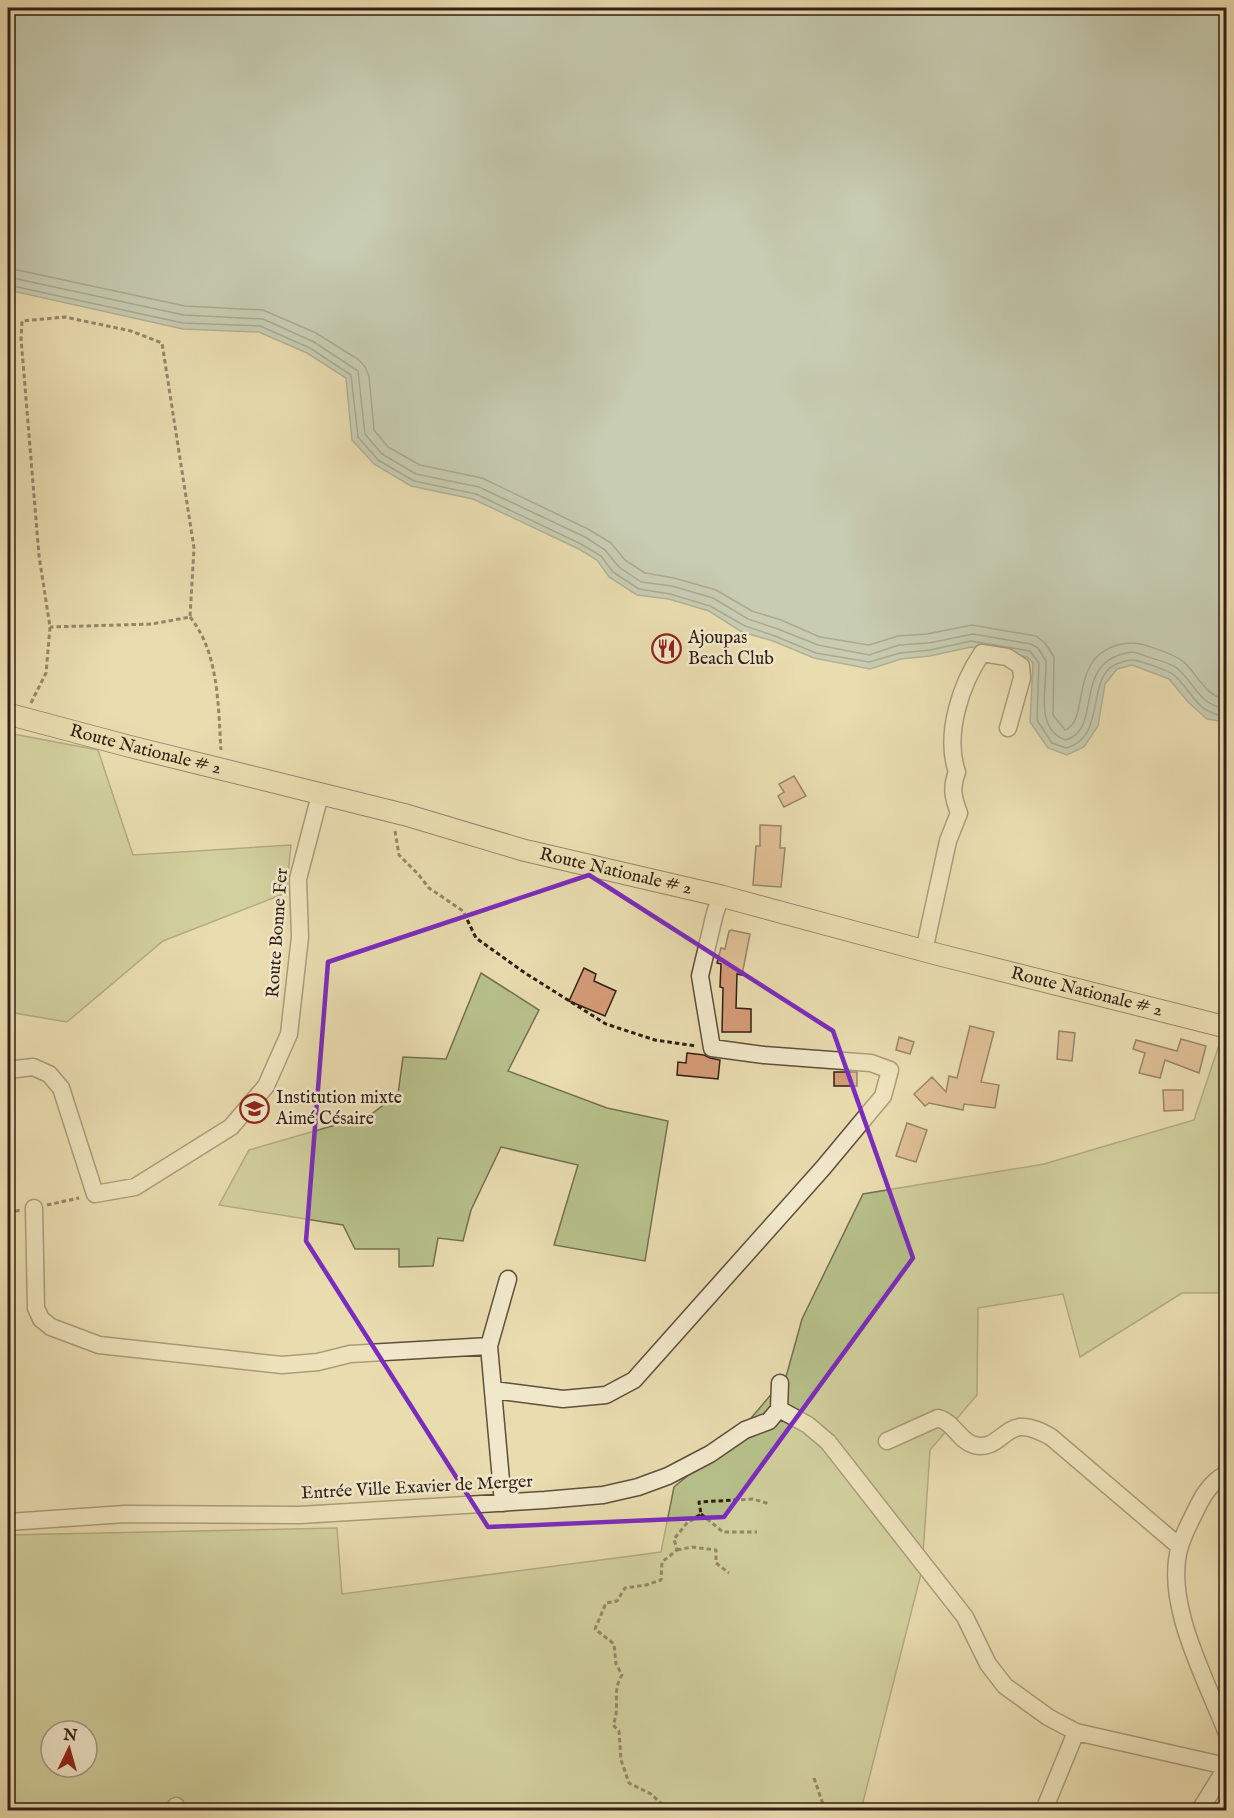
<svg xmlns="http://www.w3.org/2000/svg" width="1234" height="1818" font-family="'IM FELL English',serif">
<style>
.green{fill:#b7c08a;stroke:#747050;stroke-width:1.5;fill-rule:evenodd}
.water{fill:#9db9b6;stroke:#727b76;stroke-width:1.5}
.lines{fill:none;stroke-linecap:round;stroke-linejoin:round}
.shore{stroke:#676c66;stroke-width:1.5}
.building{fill:#d59c78;stroke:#311f16;stroke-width:1.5}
.minor-casing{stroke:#5f4e3c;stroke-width:19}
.major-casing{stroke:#311f16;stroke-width:23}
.path{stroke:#311f16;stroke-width:3;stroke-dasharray:4.5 3;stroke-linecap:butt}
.minor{stroke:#f1e8cb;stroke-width:16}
.major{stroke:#e9dcaf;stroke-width:21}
.marked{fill:none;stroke:#7b2cbf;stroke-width:4.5;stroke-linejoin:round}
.labels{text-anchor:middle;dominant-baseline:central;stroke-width:5;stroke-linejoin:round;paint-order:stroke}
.poi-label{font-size:18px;fill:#311f16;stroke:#f1e8cb;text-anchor:start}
.street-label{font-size:18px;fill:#311f16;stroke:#f1e8cb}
</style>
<rect width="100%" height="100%" fill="#e9dcaf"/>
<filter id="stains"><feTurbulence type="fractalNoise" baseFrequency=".00333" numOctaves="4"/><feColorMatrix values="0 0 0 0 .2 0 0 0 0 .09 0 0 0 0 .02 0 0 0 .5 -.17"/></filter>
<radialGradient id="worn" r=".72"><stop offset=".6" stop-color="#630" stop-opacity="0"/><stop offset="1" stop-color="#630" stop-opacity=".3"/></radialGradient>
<path class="green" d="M 8,733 L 98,750 L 133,855 L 291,845 L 286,893 L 163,941 L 67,1022 L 8,1012 Z
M 481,973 L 539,1010 L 508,1071 L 607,1108 L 668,1121 L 645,1261 L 554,1245 L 578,1165 L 501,1147 L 471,1210 L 463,1241 L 438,1238 L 433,1266 L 399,1267 L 399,1249 L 355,1249 L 343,1225 L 219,1205 L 249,1150 L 370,1115 L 398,1094 L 403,1057 L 446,1059 Z
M 1221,1039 L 1226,1040 L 1226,1293 L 1182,1293 L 1080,1357 L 1063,1294 L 978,1308 L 977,1395 L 930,1450 L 922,1570 L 861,1810 L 8,1810 L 8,1535 L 337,1528 L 342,1594 L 661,1552 L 674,1487 L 734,1438 L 786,1377 L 802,1319 L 863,1194 L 1044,1164 L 1194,1120 ZM 51,1731 L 87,1731 L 87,1767 L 51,1767 Z"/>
<path class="water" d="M 8,8 L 1226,8 L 1226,722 L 1207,719 L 1188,702 L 1169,679 L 1132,665 L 1117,669 L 1105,684 L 1098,726 L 1084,747 L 1067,755 L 1048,748 L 1030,722 L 1033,663 L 1027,657 L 971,647 L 930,656 L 901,659 L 870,669 L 814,658 L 773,641 L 742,632 L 709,611 L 669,599 L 637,595 L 609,577 L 597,560 L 579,549 L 473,499 L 411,486 L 374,464 L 352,440 L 346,378 L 307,353 L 259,332 L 183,329 L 8,290 Z"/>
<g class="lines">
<path class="shore" d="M 8,268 L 185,306 L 263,310 L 316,333 L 359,360 L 365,367 L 369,376 L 374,430 L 388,447 L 420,465 L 482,478 L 588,529 L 611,543 L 625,560 L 645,573 L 674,578 L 716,590 L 752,611 L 781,620 L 820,637 L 869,645 L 898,636 L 927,634 L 972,625 L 1036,636 L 1045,643 L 1054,657 L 1053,715 L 1065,730 C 1092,721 1065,647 1131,643 C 1142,642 1179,656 1186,664 C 1199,678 1207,696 1226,700
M 8,277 L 184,315 L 263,319 L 314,342 L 358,371 L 365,434 L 382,454 L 416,474 L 479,487 L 585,537 L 605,550 L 619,567 L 641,582 L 672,586 L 713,598 L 748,619 L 778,629 L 818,645 L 869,655 L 899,645 L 929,643 L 973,634 L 1031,644 L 1038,648 L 1046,661 C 1047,687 1034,728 1065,740 C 1104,730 1071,665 1126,653 C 1135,651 1141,654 1148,657 C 1158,660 1171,663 1178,669 C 1197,686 1198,704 1226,709
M 8,285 L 183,323 L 260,326 L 310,348 L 351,375 L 358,437 L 378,460 L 414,481 L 476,494 L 581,544 L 601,556 L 613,572 L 639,589 L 670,594 L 710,606 L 745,626 L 775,636 L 816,653 L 869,662 L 900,653 L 930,650 L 971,641 L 1030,651 L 1039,663 L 1037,720 L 1052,743 L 1066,748 C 1110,737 1082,671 1122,662 C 1125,661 1128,660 1131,660 C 1137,659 1169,671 1174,675 C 1195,694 1194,711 1226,717"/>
</g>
<path class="building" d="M 794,776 L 806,796 L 784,807 L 778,796 L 784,792 L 779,784 Z
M 760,825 L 781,826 L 780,848 L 785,848 L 781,887 L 753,885 L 756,846 L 760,846 Z
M 731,930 L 750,934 L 742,975 L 737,974 L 736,1008 L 751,1009 L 751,1032 L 722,1032 L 723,988 L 720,987 L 721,964 L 717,963 L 721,948 L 725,949 L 729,931 Z
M 584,968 L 596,974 L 594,981 L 616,991 L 605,1016 L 569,1001 Z
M 970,1026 L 994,1032 L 981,1082 L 999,1085 L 995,1108 L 964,1104 L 963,1110 L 929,1103 L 925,1106 L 914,1094 L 932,1077 L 946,1092 L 949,1076 L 957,1078 Z
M 1059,1031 L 1075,1033 L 1072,1061 L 1057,1059 Z
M 899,1037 L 914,1042 L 910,1054 L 896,1050 Z
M 1181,1039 L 1206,1046 L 1199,1073 L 1165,1060 L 1160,1078 L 1139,1073 L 1145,1053 L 1133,1049 L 1136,1040 L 1177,1051 Z
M 687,1053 L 704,1055 L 710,1058 L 720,1060 L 718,1079 L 677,1075 L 678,1062 L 686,1063 Z
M 834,1072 L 857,1072 L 857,1086 L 834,1086 Z
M 1163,1090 L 1183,1090 L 1183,1110 L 1164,1111 Z
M 907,1123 L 927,1130 L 916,1162 L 896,1156 Z"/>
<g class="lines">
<defs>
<path id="minor" d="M 924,951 L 948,841 L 959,813 C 953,798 951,787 957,772 C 944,734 961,684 982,653 L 1007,657 L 1021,666 L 1022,678 L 1008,728
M 8,1070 L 33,1067 L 49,1074 L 61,1088 L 95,1194 L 135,1187 L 231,1127 L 266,1086 L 289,1034 L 300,937 L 298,879 L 320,795
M 34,1208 L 36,1308 L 41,1319 L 51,1327 L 99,1345 L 282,1365 L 318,1362 L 350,1354 L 489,1346
M 493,1390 L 563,1399 L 606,1395 L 634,1380 L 823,1168 L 883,1096 L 890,1070 L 871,1063 L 764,1055 L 712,1048 L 700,976 L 715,913 L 721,896
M 779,1409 L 808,1425 L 828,1442 L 965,1617 L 988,1664 L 1005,1686 L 1048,1717 L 1076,1732 L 1226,1766
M 887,1441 L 938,1418 C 954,1422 959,1441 974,1445 C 995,1451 1003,1429 1020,1427 C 1031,1426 1042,1432 1051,1437 L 1180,1547
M 1226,1474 C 1209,1483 1201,1499 1193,1516 C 1188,1526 1183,1536 1180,1546 C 1163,1602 1206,1679 1226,1731
M 503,1503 L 489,1346 L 508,1279
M 8,1522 L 125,1514 L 300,1515 L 545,1500 L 603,1495 L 638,1487 L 668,1476 L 710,1454 L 745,1430 L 769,1421 L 779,1409 L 780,1383
M 176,1806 L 177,1810
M 1044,1810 L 1076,1732
M 1200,1810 L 1226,1768"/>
<g id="major">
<path id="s1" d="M 8,714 L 128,746 L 406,815 L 523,850 L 721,896 L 940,955 L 1226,1027"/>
</g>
</defs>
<use href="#minor" class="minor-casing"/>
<use href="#major" class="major-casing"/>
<path class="path" d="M 190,617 C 219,653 218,705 221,750
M 31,703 L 46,673 L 50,627 L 39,556 L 21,338 L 22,321 L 65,317 L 131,331 L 162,343 L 194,548 L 190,617 L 152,624 L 50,627
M 395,831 L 399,855 L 418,874 L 429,888 L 463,911 L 476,938 L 525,973 L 606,1024 L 655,1040 L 696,1046
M 47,1205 L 79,1198
M 8,1213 L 20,1210
M 701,1514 L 723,1532 L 757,1532
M 677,1550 L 692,1547 L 716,1550 L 716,1563 L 729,1573
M 814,1778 L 825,1810
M 668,1810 L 651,1794 L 629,1783 L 621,1760 L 619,1731 L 613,1725 C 621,1706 611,1693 622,1675 L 616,1664 L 614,1644 L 595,1629 L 606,1603 L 617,1601 L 625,1588 L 646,1585 L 661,1580 L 662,1562 L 677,1550 L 674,1539 L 687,1523 L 701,1514 L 699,1502 L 753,1499 L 770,1504"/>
<use href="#minor" class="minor"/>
<use href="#major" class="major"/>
</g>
<path d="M0 0H1234V1818H0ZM 589,875 L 833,1031 L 913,1258 L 724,1517 L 488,1527 L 306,1241 L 328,962 Z" fill="#e9dcaf" fill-opacity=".55" fill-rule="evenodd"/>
<path class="marked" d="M 589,875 L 833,1031 L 913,1258 L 724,1517 L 488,1527 L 306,1241 L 328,962 Z"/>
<defs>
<symbol id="restaurant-ring" viewBox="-11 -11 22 22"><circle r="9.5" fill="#f1e8cb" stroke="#8f2418" stroke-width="1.5"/><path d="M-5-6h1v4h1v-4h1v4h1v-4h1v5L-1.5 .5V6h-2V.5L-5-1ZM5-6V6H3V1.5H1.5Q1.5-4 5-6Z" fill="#8f2418"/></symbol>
<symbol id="school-ring" viewBox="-11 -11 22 22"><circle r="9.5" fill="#f1e8cb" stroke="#8f2418" stroke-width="1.5"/><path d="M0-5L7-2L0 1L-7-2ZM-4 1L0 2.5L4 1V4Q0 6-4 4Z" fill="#8f2418"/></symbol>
</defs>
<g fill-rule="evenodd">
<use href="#restaurant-ring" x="650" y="632" width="33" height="33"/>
<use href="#school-ring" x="238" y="1092" width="33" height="33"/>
</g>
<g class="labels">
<g class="poi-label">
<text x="688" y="638">Ajoupas<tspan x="688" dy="21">Beach Club</tspan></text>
<text x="276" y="1098">Institution mixte<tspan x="276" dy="21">Aimé Césaire</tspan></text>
</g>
<g class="street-label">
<text stroke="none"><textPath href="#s1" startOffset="142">Route Nationale # 2</textPath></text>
<text stroke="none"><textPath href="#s1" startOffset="628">Route Nationale # 2</textPath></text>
<text transform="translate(278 933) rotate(-86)">Route Bonne Fer</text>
<text stroke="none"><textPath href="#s1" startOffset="1114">Route Nationale # 2</textPath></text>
<text transform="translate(417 1488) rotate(-3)">Entrée Ville Exavier de Merger</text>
</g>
</g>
<rect width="1234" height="1818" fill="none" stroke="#e9dcaf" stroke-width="30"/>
<rect x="9" y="9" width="1216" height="1800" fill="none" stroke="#311f16" stroke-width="3"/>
<rect x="15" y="15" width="1204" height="1788" fill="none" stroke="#311f16" stroke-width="1.5"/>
<g transform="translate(69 1749) rotate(5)"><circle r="28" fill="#f1e8cb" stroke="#a49883" stroke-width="1.5"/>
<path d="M0-4.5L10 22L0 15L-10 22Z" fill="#8f2418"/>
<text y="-9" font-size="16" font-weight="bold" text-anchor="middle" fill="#311f16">N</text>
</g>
<rect width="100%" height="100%" filter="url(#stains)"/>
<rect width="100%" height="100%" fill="url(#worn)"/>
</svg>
